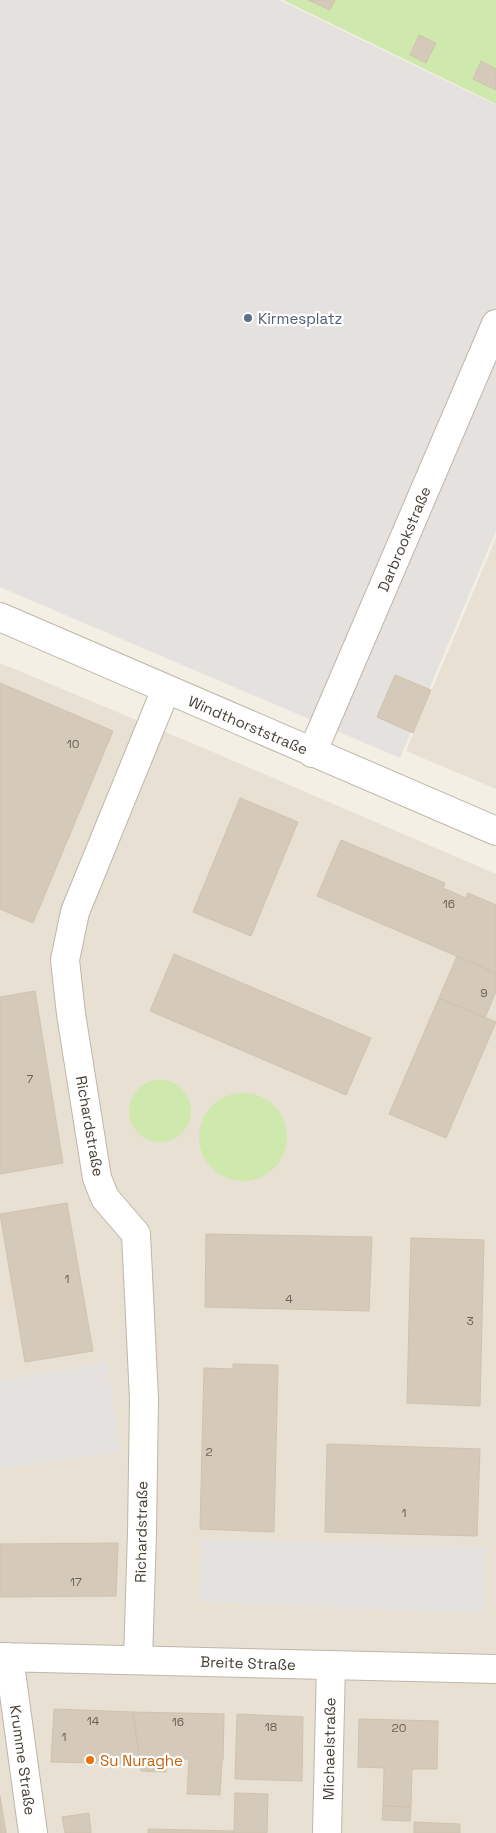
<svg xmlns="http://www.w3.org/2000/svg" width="496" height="1833" font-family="'Space Grotesk',sans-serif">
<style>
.residential{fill:#e7e0d3}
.green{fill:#cfe8ad}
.parking{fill:#e4e1de}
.building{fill:#d5caba;stroke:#d0c2ad}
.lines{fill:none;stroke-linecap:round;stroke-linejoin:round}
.street-casing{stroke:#bfb6a8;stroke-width:30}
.street{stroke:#fff;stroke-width:28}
.service-dot{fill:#5c6f8a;stroke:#fff;stroke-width:2}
.food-dot{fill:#e8710a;stroke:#fff;stroke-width:2}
.labels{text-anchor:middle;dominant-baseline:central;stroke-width:4.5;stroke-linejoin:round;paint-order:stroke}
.number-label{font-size:12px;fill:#6a6256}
.service-label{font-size:15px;fill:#4e5e75;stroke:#fff;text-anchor:start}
.street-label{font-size:15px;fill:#463f35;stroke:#fff}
.food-label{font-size:15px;fill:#c56008;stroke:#fff;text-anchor:start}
</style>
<rect width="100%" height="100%" fill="#f3efe5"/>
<path class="residential" d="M 496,538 L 496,789 L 406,751 Z
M 0,663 L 213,752 L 496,874 L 496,1833 L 0,1833 Z"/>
<path class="green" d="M 283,0 L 496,0 L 496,104 Z
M129 1111a31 31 0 1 1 62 0a31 31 0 1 1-62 0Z
M199 1137a44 44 0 1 1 88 0a44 44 0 1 1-88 0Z"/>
<path class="parking" d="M 0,0 L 279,0 L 496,105 L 496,531 L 400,758 L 0,587 Z
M 108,1362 L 120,1452 L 0,1469 L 0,1380 Z
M 202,1539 L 486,1547 L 484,1614 L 200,1602 Z"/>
<path class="building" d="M 308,0 L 335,0 L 330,10 Z
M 419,35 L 436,43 L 426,63 L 410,55 Z
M 481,61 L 496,69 L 496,90 L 473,79 Z
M 395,675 L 431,690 L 413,733 L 377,717 Z
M 0,683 L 113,731 L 33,923 L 0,909 Z
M 240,798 L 298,822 L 251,936 L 193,912 Z
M 341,840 L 445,883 L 443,888 L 466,898 L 468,893 L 496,905 L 496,973 L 317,896 Z
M 174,954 L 371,1038 L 346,1095 L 150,1011 Z
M 457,956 L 496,973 L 496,991 L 485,1018 L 439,998 Z
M 35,991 L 63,1163 L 0,1174 L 0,997 Z
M 439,998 L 496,1022 L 446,1138 L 389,1114 Z
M 67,1203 L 93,1351 L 25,1362 L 0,1214 Z
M 206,1234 L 372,1237 L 369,1311 L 205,1307 Z
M 411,1238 L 484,1240 L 480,1406 L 407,1403 Z
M 233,1364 L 278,1365 L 274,1532 L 200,1529 L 204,1368 L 233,1369 Z
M 327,1444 L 480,1449 L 477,1536 L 325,1532 Z
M 118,1543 L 116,1596 L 0,1597 L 0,1544 Z
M 54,1709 L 133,1712 L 140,1764 L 51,1762 Z
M 133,1712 L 224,1714 L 223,1760 L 222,1760 L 220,1795 L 187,1794 L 189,1759 L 139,1758 Z
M 237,1714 L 303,1717 L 302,1781 L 235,1779 Z
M 359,1719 L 438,1721 L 437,1769 L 412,1769 L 411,1807 L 383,1806 L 384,1768 L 358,1767 Z
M 139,1758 L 166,1759 L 166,1772 L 141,1771 Z
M 235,1793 L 268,1794 L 267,1833 L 233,1833 L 234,1831 Z
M 0,1796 L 6,1833 L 0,1833 Z
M 383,1806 L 411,1807 L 410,1821 L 382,1820 Z
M 89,1813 L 91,1833 L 65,1833 L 62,1817 Z
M 414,1822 L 460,1824 L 460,1833 L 414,1833 Z
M 148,1829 L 233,1831 L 233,1833 L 148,1833 Z"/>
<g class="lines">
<defs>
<path id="street" d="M 0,617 L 496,831
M 312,753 L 496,324
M 0,1657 L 496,1669
M 9,1657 L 33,1833
M 138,1660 L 142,1533 L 144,1399 L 136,1234 L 105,1198 L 97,1178 L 71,1014 L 65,960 L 75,912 L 166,689
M 327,1833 L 331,1665"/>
</defs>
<use href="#street" class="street-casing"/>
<use href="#street" class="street"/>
</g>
<circle class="service-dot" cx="248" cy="318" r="5"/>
<circle class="food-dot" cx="90" cy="1760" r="5"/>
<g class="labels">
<g class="number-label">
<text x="73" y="744">10</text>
<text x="449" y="904">16</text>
<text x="484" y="993">9</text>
<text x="30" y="1079">7</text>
<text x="67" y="1279">1</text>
<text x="289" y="1299">4</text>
<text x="470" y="1321">3</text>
<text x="209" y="1452">2</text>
<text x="404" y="1513">1</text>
<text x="76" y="1582">17</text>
<text x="93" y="1721">14</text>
<text x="178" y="1722">16</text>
<text x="271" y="1727">18</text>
<text x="399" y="1728">20</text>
<text x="64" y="1737">1</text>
</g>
<g class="service-label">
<text x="258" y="318">Kirmesplatz</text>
</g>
<g class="street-label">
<text transform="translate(404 539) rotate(-67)">Darbrookstraße</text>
<text transform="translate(248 725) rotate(23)">Windthorststraße</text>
<text transform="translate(90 1126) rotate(80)">Richardstraße</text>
<text transform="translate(141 1532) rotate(-89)">Richardstraße</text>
<text transform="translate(248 1663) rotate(2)">Breite Straße</text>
<text transform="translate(329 1749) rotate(-89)">Michaelstraße</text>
<text transform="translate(23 1760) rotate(82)">Krumme Straße</text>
</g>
<g class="food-label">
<text x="100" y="1760">Su Nuraghe</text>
</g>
</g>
</svg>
